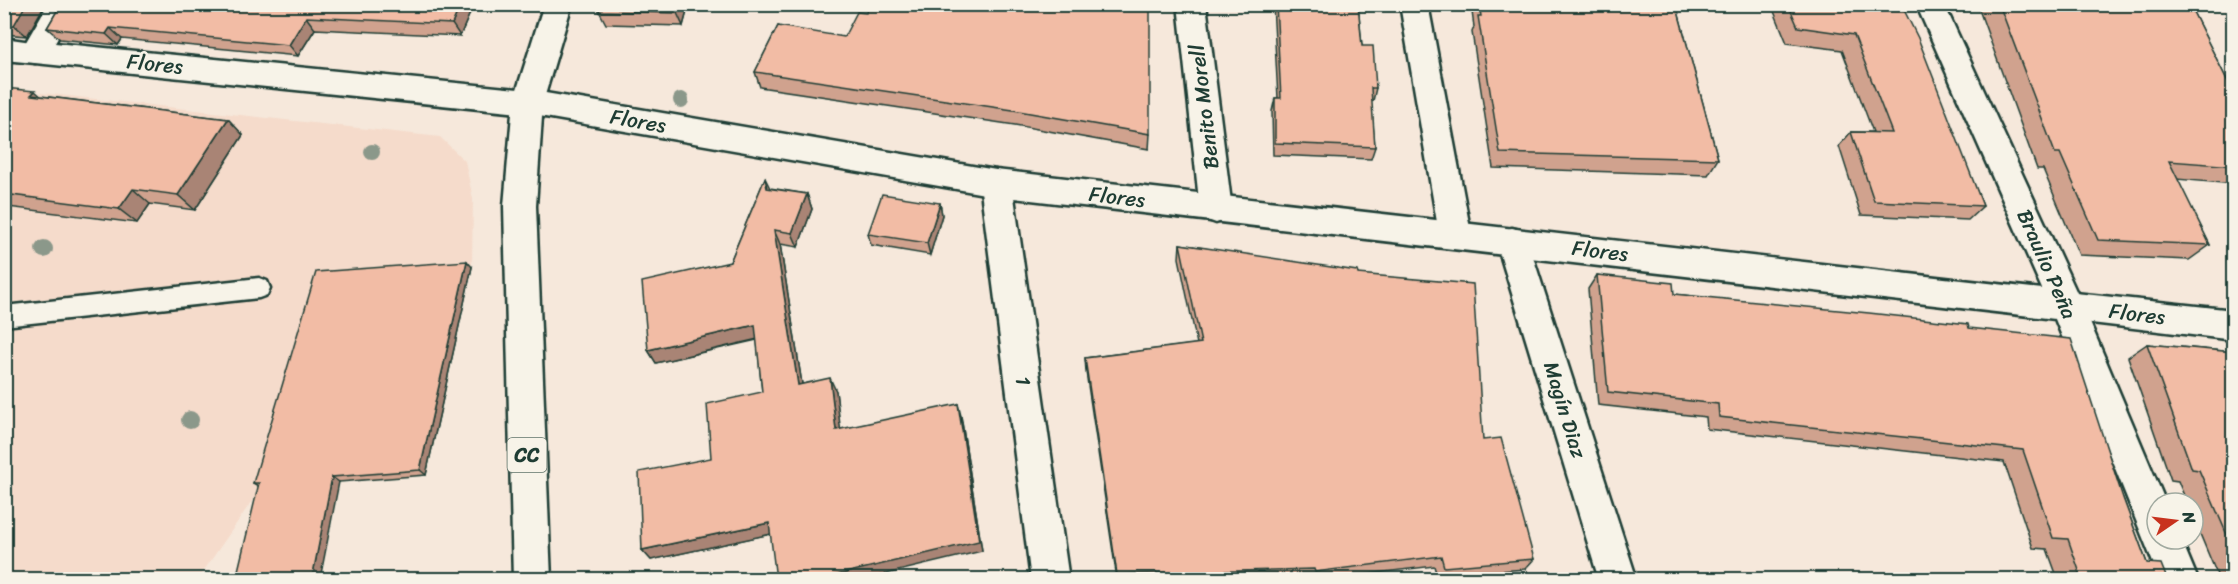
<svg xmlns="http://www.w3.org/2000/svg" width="2238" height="584" font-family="Sriracha,sans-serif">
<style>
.built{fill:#f5dbcb}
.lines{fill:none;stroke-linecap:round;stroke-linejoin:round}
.lane-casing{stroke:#1f3d34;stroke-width:5}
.street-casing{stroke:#1f3d34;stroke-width:5}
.secondary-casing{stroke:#1f3d34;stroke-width:5}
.highway-casing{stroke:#1f3d34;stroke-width:5}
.lane{fill:#f7f3e8;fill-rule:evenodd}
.street{fill:#f7f3e8;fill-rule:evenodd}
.secondary{fill:#f7f3e8;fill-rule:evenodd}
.highway{fill:#f7f3e8;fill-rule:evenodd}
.tree{fill:#8b988a}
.wall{fill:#d0a28e;stroke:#1f3d34;stroke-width:1.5}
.shaded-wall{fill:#a98474;stroke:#1f3d34;stroke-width:1.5}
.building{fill:#f2bca5;stroke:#1f3d34;stroke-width:1.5}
.labels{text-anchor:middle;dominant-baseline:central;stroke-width:5;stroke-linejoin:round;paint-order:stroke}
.shield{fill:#f7f3e8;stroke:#60746a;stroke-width:1.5}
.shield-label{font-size:20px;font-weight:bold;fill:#1f3d34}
.street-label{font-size:21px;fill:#1f3d34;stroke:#f7f3e8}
</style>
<rect width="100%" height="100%" fill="#f6e8db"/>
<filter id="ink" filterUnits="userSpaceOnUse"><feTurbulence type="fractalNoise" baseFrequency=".0167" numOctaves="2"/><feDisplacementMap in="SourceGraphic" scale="12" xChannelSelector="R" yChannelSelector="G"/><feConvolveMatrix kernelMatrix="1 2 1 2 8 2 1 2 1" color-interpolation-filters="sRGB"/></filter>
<g filter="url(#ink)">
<path class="built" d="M 5,89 L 440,137 L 465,161 L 473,199 L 472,267 L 426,475 L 261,488 L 198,579 L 5,580 Z"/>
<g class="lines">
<defs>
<path id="lane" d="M 259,278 L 267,281 L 270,288 L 267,295 L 259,298 L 4,326 L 4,306 Z"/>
<path id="street" d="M 1178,4 L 1206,4 L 1232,210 L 1227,219 L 1216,223 L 1205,219 L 1200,210 Z
M 1400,4 L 1428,4 L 1471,234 L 1466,243 L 1455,247 L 1444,243 L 1439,234 Z
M 4,38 L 45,44 L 50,52 L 45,60 L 35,63 L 4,60 Z
M 996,170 L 1007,174 L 1012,183 L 1069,580 L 1031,580 L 980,183 L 985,174 Z
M 1512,228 L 1523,231 L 1528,241 L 1637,580 L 1599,580 L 1496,241 L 1501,231 Z
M 2066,292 L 2234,310 L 2234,340 L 2066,320 L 2054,316 L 2049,306 L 2054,296 Z"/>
<path id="secondary" d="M 48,4 L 77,4 L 55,43 L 528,90 L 996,170 L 2042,289 L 1916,4 L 1944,4 L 2083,306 L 2166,503 L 2157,503 L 2157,539 L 2181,539 L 2198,580 L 2160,580 L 2055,319 L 996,196 L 528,114 L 35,63 L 25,60 L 20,52 Z"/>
<path id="highway" d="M 544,4 L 572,4 L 543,102 L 536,206 L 551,580 L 513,580 L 504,206 L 513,102 Z"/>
</defs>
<use href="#lane" class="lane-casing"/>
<use href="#street" class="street-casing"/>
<use href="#secondary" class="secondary-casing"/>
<use href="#highway" class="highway-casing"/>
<use href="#lane" class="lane"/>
<use href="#street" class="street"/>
<use href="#secondary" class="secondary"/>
<use href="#highway" class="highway"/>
</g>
<g class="tree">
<circle cx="681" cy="100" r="8"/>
<circle cx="372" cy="152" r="8"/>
<circle cx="44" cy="249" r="9"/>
<circle cx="190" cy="420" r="9"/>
</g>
<path class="wall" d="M 4,4 L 27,36 L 4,34 Z
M 61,4 L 474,4 L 460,36 L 315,29 L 298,56 L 122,39 L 118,45 L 60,39 L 47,28 Z
M 689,4 L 683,26 L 606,24 L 599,11 Z
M 1273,4 L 1358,4 L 1362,46 L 1376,88 L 1373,101 L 1371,101 L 1375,147 L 1371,159 L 1273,155 L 1272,111 L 1275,98 L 1278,98 Z
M 1471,4 L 1676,4 L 1718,159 L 1708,175 L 1493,168 L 1472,32 L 1474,27 Z
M 1771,4 L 1901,4 L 1983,206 L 1968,220 L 1861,215 L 1839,146 L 1851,132 L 1873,132 L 1842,50 L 1787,43 Z
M 1977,4 L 2189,4 L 2234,94 L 2234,184 L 2177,179 L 2210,245 L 2189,260 L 2079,255 L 2043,169 L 2037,169 Z
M 778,26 L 1150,134 L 1149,149 L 1015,125 L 760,87 L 755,72 Z
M 4,88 L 41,96 L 228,119 L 243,135 L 195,210 L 150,204 L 137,223 L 8,207 L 4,212 Z
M 765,178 L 770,188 L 807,194 L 812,209 L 798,247 L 780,244 L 802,384 L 836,391 L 840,430 L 961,416 L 982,551 L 770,534 L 651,560 L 642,550 L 711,458 L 762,392 L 757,340 L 656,363 L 648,350 L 730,262 Z
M 940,203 L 942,215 L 930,255 L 871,245 L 868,234 Z
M 1180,244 L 1358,274 L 1483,440 L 1534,559 L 1525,569 L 1437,576 L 1434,566 L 1326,579 L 1117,579 L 1086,372 L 1085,358 L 1197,344 L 1179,258 Z
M 472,267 L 426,475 L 339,482 L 258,486 L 253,483 Z
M 1597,275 L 1674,294 L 1969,328 L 2123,498 L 2147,563 L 2167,579 L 2058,579 L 2047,549 L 2033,548 L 2004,462 L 1707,429 L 1706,417 L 1598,405 L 1588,289 Z
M 2147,344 L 2234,352 L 2234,579 L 2213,579 L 2218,577 L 2193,517 L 2193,503 L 2187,503 L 2178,481 L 2171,480 L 2128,357 Z"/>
<path class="shaded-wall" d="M 26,4 L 45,4 L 27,36 L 14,25 Z
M 461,4 L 474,4 L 460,36 L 452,24 Z
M 679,4 L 689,4 L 683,26 L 677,13 Z
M 306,17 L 315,29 L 298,56 L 289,45 Z
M 110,28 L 122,39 L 118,45 L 106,34 Z
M 35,91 L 53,107 L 31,95 Z
M 228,119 L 243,135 L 195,210 L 178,195 Z
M 133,189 L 150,204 L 137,223 L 119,209 Z
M 807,194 L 812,209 L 798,247 L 792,233 Z
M 940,203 L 942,215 L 930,255 L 927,243 Z
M 4,204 L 8,207 L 4,212 Z
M 774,230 L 780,244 L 804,397 L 798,385 Z
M 467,261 L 472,267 L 426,475 L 420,470 Z
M 755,325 L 762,338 L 656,363 L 648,350 Z
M 830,378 L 836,391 L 842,442 L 836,430 Z
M 958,404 L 961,416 L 982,551 L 865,579 L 820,579 Z
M 332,477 L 339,482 L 320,579 L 312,579 Z
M 769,523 L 776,533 L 651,560 L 642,550 Z"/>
<path class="building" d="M 4,4 L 26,4 L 14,25 L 4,24 Z
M 61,4 L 461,4 L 452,24 L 306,17 L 289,45 L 110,28 L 106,34 L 47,28 Z
M 601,4 L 679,4 L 677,13 L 599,11 Z
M 869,4 L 1150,4 L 1150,134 L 1013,110 L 755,72 L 778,26 L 844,37 L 857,12 L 866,13 Z
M 1276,4 L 1358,4 L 1362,46 L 1373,46 L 1376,88 L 1371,88 L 1375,147 L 1275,143 L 1275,98 L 1281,98 Z
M 1479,4 L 1676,4 L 1718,159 L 1500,153 L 1478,16 L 1481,16 Z
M 1788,4 L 1901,4 L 1918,38 L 1983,206 L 1874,201 L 1851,132 L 1892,133 L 1854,35 L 1798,27 Z
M 1999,4 L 2189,4 L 2234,94 L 2234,166 L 2169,161 L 2210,245 L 2098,240 L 2060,153 L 2055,153 Z
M 4,88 L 35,91 L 31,95 L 228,119 L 178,195 L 133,189 L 119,209 L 4,194 Z
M 765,178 L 767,188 L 807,194 L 792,233 L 774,230 L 798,385 L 830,378 L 836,430 L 958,404 L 979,541 L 820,579 L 776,579 L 769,523 L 642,550 L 639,472 L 711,458 L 707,404 L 762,392 L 755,325 L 648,350 L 642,282 L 730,262 Z
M 882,194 L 940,203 L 927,243 L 868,234 Z
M 1180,244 L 1357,271 L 1358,274 L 1473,284 L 1483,440 L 1501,438 L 1534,559 L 1444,567 L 1441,556 L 1315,572 L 1314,569 L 1117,574 L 1085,358 L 1201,343 Z
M 467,261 L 420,470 L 332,477 L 312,579 L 236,579 L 259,483 L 253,483 L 316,272 Z
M 1597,275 L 1673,283 L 1674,294 L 1869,313 L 1968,324 L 1969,328 L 2071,339 L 2123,498 L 2147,563 L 2161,564 L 2167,579 L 2082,579 L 2068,539 L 2053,538 L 2023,450 L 1719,417 L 1718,404 L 1608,392 Z
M 2147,344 L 2234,352 L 2234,551 L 2199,470 L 2192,469 Z"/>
</g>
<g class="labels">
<rect class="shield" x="507.5" y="438" width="39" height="34" rx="4.5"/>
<g class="shield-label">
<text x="527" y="455">CC</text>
</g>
<g class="street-label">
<text transform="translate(155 64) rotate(6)">Flores</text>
<text transform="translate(1204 107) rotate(-97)">Benito Morell</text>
<text transform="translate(638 121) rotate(10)">Flores</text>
<text transform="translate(1117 197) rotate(7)">Flores</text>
<text transform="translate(1600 251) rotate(7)">Flores</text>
<text transform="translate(2047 264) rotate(66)">Braulio Peña</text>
<text transform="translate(2137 314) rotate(7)">Flores</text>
<text transform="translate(1023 381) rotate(82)">1</text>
<text transform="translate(1565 410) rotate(73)">Magín Diaz</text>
</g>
</g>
<rect width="2238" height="584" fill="none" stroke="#f7f3e8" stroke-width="24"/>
<rect x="12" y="12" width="2214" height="560" fill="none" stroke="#1f3d34" stroke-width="2" filter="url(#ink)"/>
<g transform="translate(2175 521) rotate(76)"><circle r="28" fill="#f7f3e8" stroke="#a1aaa0" stroke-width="1.5"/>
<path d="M0-4.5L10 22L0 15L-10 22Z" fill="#c8321e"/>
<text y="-9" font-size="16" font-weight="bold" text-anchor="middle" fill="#1f3d34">N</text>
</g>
</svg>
